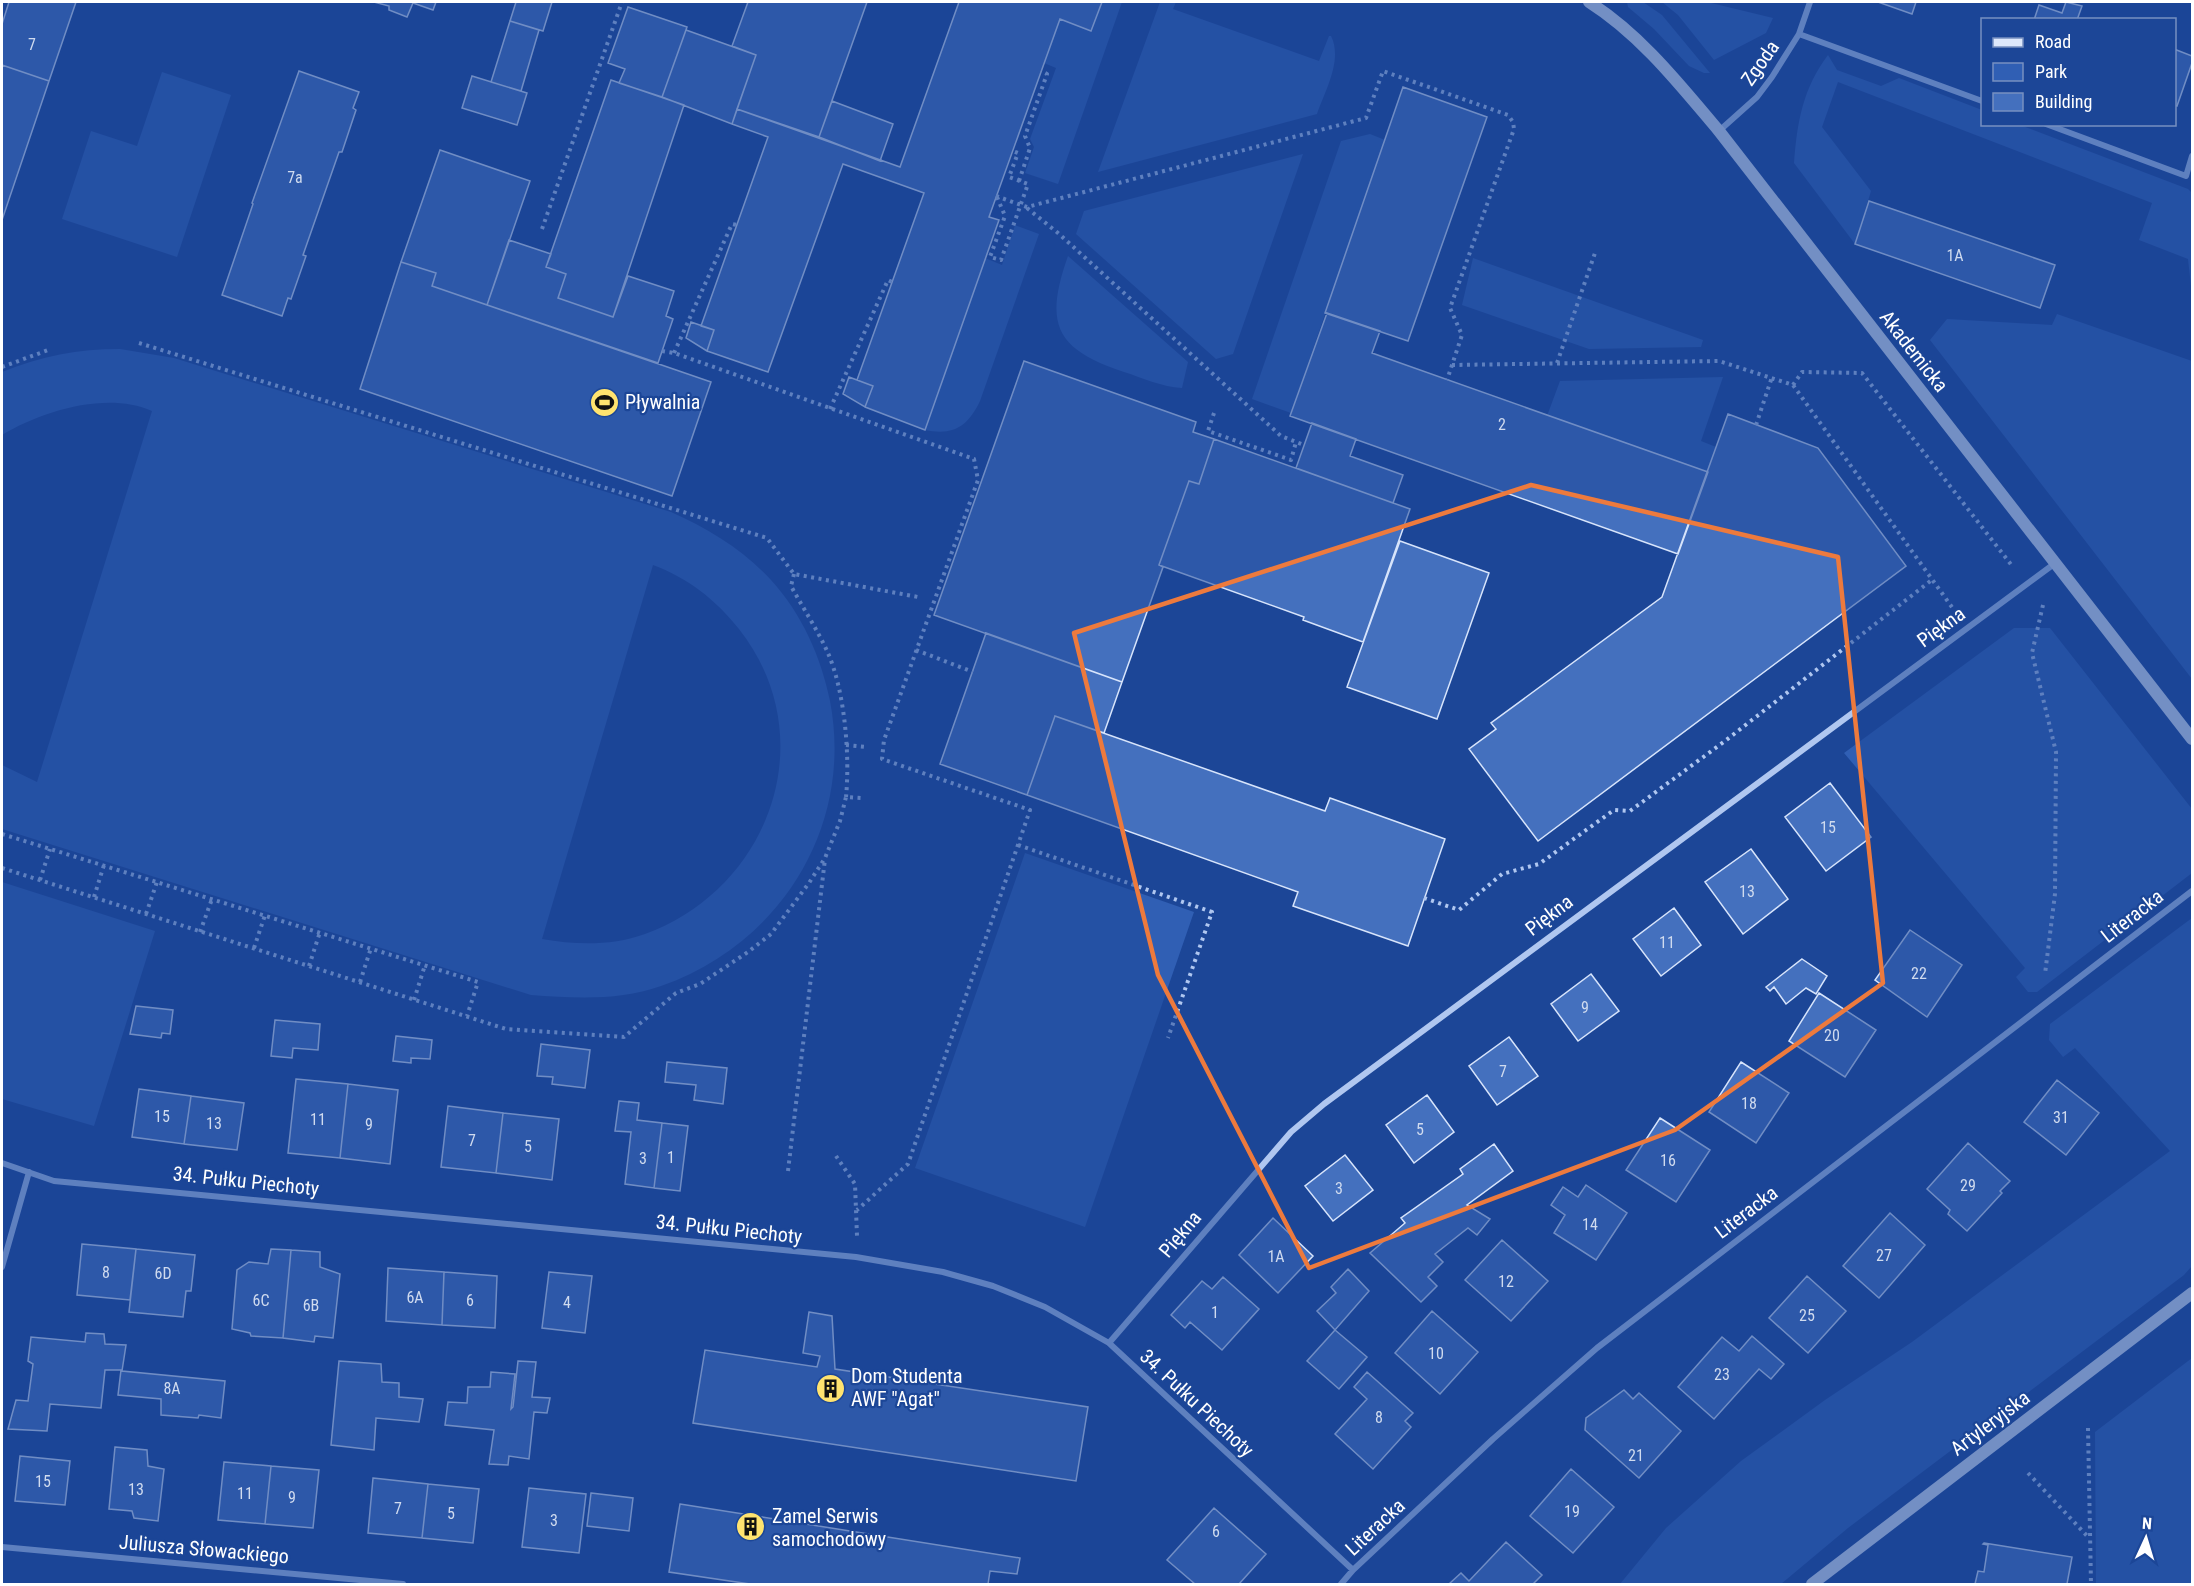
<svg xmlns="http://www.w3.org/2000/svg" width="2194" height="1586" font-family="'Roboto Condensed',sans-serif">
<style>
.green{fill:#305fb4;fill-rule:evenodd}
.building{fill:#4470be;stroke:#d7e4fb;stroke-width:1.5}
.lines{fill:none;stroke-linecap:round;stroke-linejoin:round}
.path{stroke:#b0c7f0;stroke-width:4;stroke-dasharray:3 4.5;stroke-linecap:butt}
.street{stroke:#b0c7f0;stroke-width:6}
.secondary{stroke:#dee8fb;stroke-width:12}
.marked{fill:none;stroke:#ed7a3d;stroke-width:4.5;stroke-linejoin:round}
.labels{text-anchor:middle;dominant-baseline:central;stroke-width:4.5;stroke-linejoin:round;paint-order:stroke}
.number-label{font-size:16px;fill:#d0dbef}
.street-label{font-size:20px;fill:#fff;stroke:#1c4697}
.poi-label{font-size:20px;fill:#fff;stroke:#1c4697;text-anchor:start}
</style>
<rect width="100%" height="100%" fill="#1c4697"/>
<path class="green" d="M 1102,2 L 1122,2 L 1058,184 L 1025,173 L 1034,147 L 1030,139 L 1056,68 L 1044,63 L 1060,19 L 1091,30 Z
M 1160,2 L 1176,2 L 1173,9 L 1319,61 L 1329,36 L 1331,36 C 1343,60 1325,91 1317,114 L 1098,172 Z
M 1627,2 L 1643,2 L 1662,15 L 1710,73 L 1704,73 L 1689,66 L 1654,29 L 1628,7 Z
M 1662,2 L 1707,2 L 1773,18 L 1766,33 L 1714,60 L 1678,15 Z
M 1828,55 L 1837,70 L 1881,86 L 1899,78 L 1982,110 L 1982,124 L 2020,125 L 2188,189 L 2192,193 L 2192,295 L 2188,259 L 2139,240 L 2152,203 L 1838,82 L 1822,127 L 1871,191 L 1855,244 L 1794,163 C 1797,122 1803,88 1828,55 Z
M 162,72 L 231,95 L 177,257 L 62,219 L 91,131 L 137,146 Z
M 1370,134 L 1385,140 L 1291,413 L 1252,399 L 1341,141 Z
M 1303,154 L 1233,354 L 1216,359 L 1076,234 L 1084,211 Z
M 1015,225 L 1039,234 L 980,401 C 968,426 954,436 925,430 L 985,258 L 1002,265 Z
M 1068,256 L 1188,362 L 1182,388 C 1162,387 1143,378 1124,372 C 1055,349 1044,324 1068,256 Z
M 1473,258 L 1703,340 L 1701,347 L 1589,349 L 1462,305 Z
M 2057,314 L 2192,361 L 2192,679 L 1930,340 L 1947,319 L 2052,325 Z
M 120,349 L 174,358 L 671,512 C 709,529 742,549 771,580 C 802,614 821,657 830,701 C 854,826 781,944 661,986 C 619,1001 575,998 531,995 L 2,829 L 2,765 L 37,782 L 152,411 C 107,391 42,411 2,435 L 2,372 C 41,356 78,349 120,349 ZM 653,565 C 688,578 716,600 739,629 C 824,737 771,888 645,934 C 612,946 576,945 542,939 Z
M 1723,377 L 1701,441 L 1716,447 L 1708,472 L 1547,416 L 1560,381 Z
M 2014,628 L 2050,628 L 2192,809 L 2192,873 L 2037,992 L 2028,992 L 2016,977 L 2025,968 L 1844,753 Z
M 1025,853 L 1194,912 L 1085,1227 L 915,1168 Z
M 2,882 L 155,931 L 94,1126 L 2,1099 Z
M 2192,918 L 2192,1266 L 2184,1275 L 1848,1528 L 1781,1584 L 1620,1584 L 1666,1528 L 1741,1461 L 1825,1400 L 1912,1342 L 2170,1151 L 2075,1048 L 2063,1057 L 2049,1040 L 2050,1024 Z
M 2192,1358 L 2192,1584 L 2096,1584 L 2095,1432 Z"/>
<path class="building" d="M 9,2 L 76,2 L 49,81 L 2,65 L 2,24 Z
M 374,2 L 436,2 L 433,10 L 413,3 L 407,17 L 389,10 L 389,6 Z
M 516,2 L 552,2 L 543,31 L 510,21 Z
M 748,2 L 867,2 L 819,137 L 737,109 L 756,55 L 732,46 Z
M 959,2 L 1102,2 L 1091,31 L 1060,19 L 989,217 L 999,220 L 925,430 L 865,407 L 873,386 L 857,380 L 924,193 L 843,164 L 768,372 L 707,351 L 714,330 L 701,326 L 768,137 L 732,124 L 737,109 L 900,167 Z
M 1878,2 L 1916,2 L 1912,14 Z
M 2066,2 L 2082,6 L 2077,20 L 2034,20 L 2039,5 L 2062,13 Z
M 628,7 L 687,27 L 662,97 L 619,83 L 625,69 L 608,63 Z
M 510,21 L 539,30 L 521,91 L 491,82 Z
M 686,30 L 756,55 L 732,124 L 662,97 Z
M 2174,49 L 2192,56 L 2192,63 L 2177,106 L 2174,105 Z
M 2,65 L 49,81 L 2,220 Z
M 299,71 L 359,92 L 353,108 L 356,110 L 342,152 L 339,152 L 303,255 L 306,256 L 291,299 L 288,298 L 282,316 L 222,295 L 253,204 L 252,203 Z
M 472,76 L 527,93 L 517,125 L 462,108 Z
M 611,80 L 684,105 L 613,317 L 558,298 L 566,274 L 546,267 Z
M 1403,87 L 1487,117 L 1408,341 L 1325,313 Z
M 832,101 L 893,124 L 880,161 L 819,137 Z
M 440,150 L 530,181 L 487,305 L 432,286 L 436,273 L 401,262 Z
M 1869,201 L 2055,265 L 2040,308 L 1855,244 Z
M 509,240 L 551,254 L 546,267 L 566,274 L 558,298 L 613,317 L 628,276 L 674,291 L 666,316 L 673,319 L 658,363 L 487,305 Z
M 401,262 L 436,273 L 432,286 L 711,382 L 672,496 L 360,389 Z
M 1327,313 L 1380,331 L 1372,353 L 1708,472 L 1678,554 L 1290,416 Z
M 691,322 L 714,330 L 707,351 L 686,338 Z
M 1024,361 L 1196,422 L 1193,432 L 1214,439 L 1199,484 L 1189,481 L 1159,565 L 1163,567 L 1122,682 L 934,615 Z
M 849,377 L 873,386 L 865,407 L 843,394 Z
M 1728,414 L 1818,448 L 1906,566 L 1538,841 L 1469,749 L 1496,729 L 1491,723 L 1662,597 Z
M 1312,423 L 1356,439 L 1350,456 L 1403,475 L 1393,503 L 1296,468 Z
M 1214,439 L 1410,509 L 1363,642 L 1303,620 L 1304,617 L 1159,565 L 1189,481 L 1199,484 Z
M 1400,541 L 1489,573 L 1437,719 L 1347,687 Z
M 986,633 L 1122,682 L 1104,733 L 1055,716 L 1027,795 L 940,764 Z
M 1055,716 L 1325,811 L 1330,798 L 1445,839 L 1408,946 L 1293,906 L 1298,892 L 1027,795 Z
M 1830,783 L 1871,837 L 1826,871 L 1785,817 Z
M 1751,849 L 1788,899 L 1743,934 L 1705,882 Z
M 1674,908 L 1701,945 L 1661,976 L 1633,939 Z
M 1910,930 L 1962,965 L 1927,1017 L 1875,980 Z
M 1802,959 L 1827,976 L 1816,994 L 1806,988 L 1786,1004 L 1774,987 L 1770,991 L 1766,987 Z
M 1591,974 L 1619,1011 L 1578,1041 L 1551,1004 Z
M 1819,993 L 1876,1030 L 1845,1077 L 1789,1041 Z
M 136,1006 L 173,1010 L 170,1034 L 162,1033 L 161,1038 L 130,1034 Z
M 275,1020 L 320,1024 L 318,1050 L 293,1048 L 292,1058 L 271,1056 Z
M 396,1036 L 432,1040 L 430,1059 L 411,1058 L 411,1063 L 393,1061 Z
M 1509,1037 L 1538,1076 L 1497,1105 L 1469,1066 Z
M 541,1044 L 590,1050 L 585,1088 L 552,1084 L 553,1077 L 537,1076 Z
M 667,1062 L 727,1068 L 723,1104 L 694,1100 L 696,1085 L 665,1082 Z
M 1741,1062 L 1789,1093 L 1756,1143 L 1709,1112 Z
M 296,1079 L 348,1084 L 340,1158 L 288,1153 Z
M 2057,1080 L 2099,1113 L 2066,1155 L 2024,1122 Z
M 348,1084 L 398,1090 L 390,1164 L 340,1158 Z
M 139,1089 L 191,1096 L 184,1144 L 132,1137 Z
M 1427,1095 L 1454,1132 L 1414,1163 L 1386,1125 Z
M 191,1096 L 244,1103 L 237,1150 L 184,1144 Z
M 619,1101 L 639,1103 L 637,1120 L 662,1123 L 654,1188 L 625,1184 L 631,1132 L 615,1131 Z
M 448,1106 L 503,1113 L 496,1173 L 441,1167 Z
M 503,1113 L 559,1119 L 552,1180 L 496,1173 Z
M 1660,1118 L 1710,1150 L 1676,1202 L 1626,1170 Z
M 662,1123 L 688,1126 L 680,1191 L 654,1188 Z
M 1968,1143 L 2010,1181 L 2000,1191 L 2002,1193 L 1967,1231 L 1948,1214 L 1950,1210 L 1927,1189 Z
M 1494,1144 L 1513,1171 L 1467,1205 L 1490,1219 L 1477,1235 L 1468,1228 L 1435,1254 L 1443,1262 L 1428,1277 L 1437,1286 L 1421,1302 L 1370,1253 L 1405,1223 L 1401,1218 L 1463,1174 L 1460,1169 Z
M 1345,1155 L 1373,1190 L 1333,1221 L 1305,1186 Z
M 1586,1185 L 1627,1213 L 1596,1260 L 1554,1233 L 1565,1215 L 1551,1205 L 1563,1187 L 1578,1197 Z
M 1890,1213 L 1925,1245 L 1879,1298 L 1843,1266 Z
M 1273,1218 L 1313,1256 L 1278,1293 L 1239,1255 Z
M 1502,1240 L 1548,1281 L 1511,1321 L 1465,1280 Z
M 82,1244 L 136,1249 L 130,1300 L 77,1295 Z
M 136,1249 L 195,1255 L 191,1291 L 186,1291 L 183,1317 L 129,1312 Z
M 271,1249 L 291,1250 L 283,1338 L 251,1336 L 250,1333 L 232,1329 L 237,1270 L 249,1262 L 268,1264 Z
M 291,1250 L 320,1252 L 320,1267 L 340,1274 L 333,1338 L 315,1336 L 314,1342 L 283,1338 Z
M 388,1268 L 444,1272 L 442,1325 L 386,1321 Z
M 1348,1269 L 1369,1291 L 1335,1330 L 1317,1311 L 1336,1293 L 1331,1287 Z
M 444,1272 L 497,1276 L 495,1328 L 442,1325 Z
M 549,1272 L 592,1276 L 585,1333 L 542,1328 Z
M 1807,1276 L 1846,1311 L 1808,1353 L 1769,1318 Z
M 1223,1277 L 1259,1309 L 1222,1350 L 1190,1322 L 1185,1328 L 1171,1315 L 1202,1281 L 1212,1289 Z
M 1432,1311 L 1478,1352 L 1440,1394 L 1395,1353 Z
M 809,1312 L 832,1316 L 835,1369 L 1088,1407 L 1076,1481 L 693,1423 L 705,1350 L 817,1367 L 820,1356 L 803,1353 Z
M 1335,1330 L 1367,1357 L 1339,1389 L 1307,1361 Z
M 86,1333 L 104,1334 L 105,1344 L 126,1345 L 122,1371 L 225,1381 L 221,1418 L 199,1415 L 198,1418 L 161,1415 L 161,1399 L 118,1395 L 121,1370 L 105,1370 L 101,1408 L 50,1404 L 47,1431 L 8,1429 L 16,1400 L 28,1401 L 33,1364 L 28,1361 L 31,1337 L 85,1342 Z
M 1752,1336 L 1784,1364 L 1771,1379 L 1759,1369 L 1714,1419 L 1678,1387 L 1722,1337 L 1739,1351 Z
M 339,1361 L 381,1364 L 382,1382 L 399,1383 L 399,1397 L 423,1399 L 419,1422 L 376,1418 L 374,1450 L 331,1445 Z
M 518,1361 L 536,1362 L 532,1397 L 550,1398 L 547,1413 L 534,1412 L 529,1459 L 509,1456 L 508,1465 L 489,1464 L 494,1430 L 445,1425 L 448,1402 L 467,1403 L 468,1387 L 490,1387 L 491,1372 L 515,1374 L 511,1409 L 513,1407 Z
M 1367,1372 L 1413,1413 L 1405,1421 L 1411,1427 L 1373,1469 L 1335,1434 L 1367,1399 L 1354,1387 Z
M 1624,1390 L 1633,1399 L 1639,1393 L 1681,1431 L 1639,1478 L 1585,1430 L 1586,1418 Z
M 115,1447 L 147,1450 L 148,1466 L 164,1469 L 158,1521 L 134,1518 L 132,1511 L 109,1509 Z
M 20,1456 L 70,1461 L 65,1505 L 15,1501 Z
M 224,1462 L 271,1466 L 265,1524 L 218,1520 Z
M 271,1466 L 319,1470 L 313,1528 L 265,1524 Z
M 1571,1469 L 1614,1507 L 1573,1553 L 1530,1516 Z
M 373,1478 L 428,1484 L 422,1538 L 368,1533 Z
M 428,1484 L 479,1489 L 473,1543 L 422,1538 Z
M 529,1488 L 586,1494 L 579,1553 L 522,1547 Z
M 591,1493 L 633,1498 L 629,1531 L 587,1526 Z
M 680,1504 L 1020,1558 L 1017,1574 L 990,1571 L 988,1584 L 750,1584 L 669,1572 Z
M 1214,1508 L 1266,1554 L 1239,1584 L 1195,1584 L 1167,1560 Z
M 1506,1542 L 1542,1575 L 1533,1584 L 1449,1584 L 1461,1573 L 1469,1581 Z
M 1984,1543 L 2072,1557 L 2067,1584 L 1975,1584 L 1978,1571 L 1984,1572 L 1988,1545 L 1983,1544 Z"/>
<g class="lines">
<path class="path" d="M 1019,181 L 1030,148 L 1025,136 L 1047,74 L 1041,71
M 996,196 L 1027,207 L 1366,118 L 1383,71 L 1508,115 L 1513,122 L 1514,129 L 1450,308 L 1462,335 L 1447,380
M 997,197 L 1005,216 L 990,257 L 1001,260 L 1028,184 L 1009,177 L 1018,153 L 1013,151
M 1027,208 L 1058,233 L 1281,436 L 1304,445
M 542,229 L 622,2
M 139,343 L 767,538 L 794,574 L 918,597
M 662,351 L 674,353 L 974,459 L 978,480 L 884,740 L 882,759 L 1030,810 L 908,1164 L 857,1210
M 674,353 L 732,224 L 737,225
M 1557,363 L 1595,253
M 1452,365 L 1719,361 L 1793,385 L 1954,610
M 2,367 L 51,349
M 1793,385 L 1802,372 L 1862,373 L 2013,567
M 830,409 L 888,280 L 892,282
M 1214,413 L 1208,431 L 1291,460 L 1296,442
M 1756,425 L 1772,377
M 794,574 L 791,586 C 803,608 817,629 827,651 C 845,690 850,756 846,797
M 2043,605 L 2032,653 L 2056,752 L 2055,894 L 2045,974
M 916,650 L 973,672
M 846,745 L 866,747
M 2,834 L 478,982 L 467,1016
M 1018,845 L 1212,912 L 1168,1038
M 2,868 L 506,1029 L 624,1037 L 676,993 L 700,984 L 748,952 L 771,934 L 809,883 L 825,858 L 840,821 L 846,797 L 861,798
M 40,880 L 50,849
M 94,897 L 104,865
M 1424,898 L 1459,910 L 1502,874 L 1539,864 L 1614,810 L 1630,811 L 1725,741 L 1933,579
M 146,914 L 157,882
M 200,932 L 212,899
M 254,948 L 265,915
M 309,966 L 320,932
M 360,982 L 371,948
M 414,1000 L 425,965
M 836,1156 L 855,1184 L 857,1236
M 788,1171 L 825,859
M 2088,1428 L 2091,1584
M 2028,1473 L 2089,1538"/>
<path class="street" d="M 1799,34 L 1982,101
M 2046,124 L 2186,176 L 2192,156
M 1719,131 L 1757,97 L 1772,77 L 1799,34 L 1810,2
M 2,1163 L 54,1181 L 856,1257 L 943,1272 L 993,1286 L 1045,1307 L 1109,1343 L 1353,1570
M 2,1267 L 29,1172
M 1109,1343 L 1291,1132 L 1324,1104 L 2054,564
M 2,1547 L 403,1584
M 1341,1584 L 1353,1570 L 1493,1439 L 1597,1348 L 2192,891"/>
<path class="secondary" d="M 1589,2 C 1641,35 1680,85 1719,131 L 2192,739
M 1812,1584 L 2192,1293"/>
</g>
<path d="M0 0H2194V1586H0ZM 1531,485 L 1838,557 L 1883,983 L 1675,1130 L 1309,1268 L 1158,975 L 1074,633 Z" fill="#1c4697" fill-opacity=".55" fill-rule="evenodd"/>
<path class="marked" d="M 1531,485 L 1838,557 L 1883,983 L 1675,1130 L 1309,1268 L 1158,975 L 1074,633 Z"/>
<defs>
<symbol id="stadium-disc" viewBox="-11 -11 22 22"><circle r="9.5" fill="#ffe36f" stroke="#1c4697"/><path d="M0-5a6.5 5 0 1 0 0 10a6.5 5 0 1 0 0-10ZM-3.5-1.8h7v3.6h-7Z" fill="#111"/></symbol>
<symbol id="building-disc" viewBox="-11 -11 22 22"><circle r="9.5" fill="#ffe36f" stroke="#1c4697"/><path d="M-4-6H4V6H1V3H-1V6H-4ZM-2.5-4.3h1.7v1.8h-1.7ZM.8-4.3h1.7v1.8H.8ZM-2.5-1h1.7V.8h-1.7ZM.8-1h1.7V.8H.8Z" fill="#111"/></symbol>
</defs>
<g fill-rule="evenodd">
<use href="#stadium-disc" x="588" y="386" width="33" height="33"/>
<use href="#building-disc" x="814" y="1372" width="33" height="33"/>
<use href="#building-disc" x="734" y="1510" width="33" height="33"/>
</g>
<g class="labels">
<g class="number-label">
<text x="32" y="44">7</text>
<text x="295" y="177">7a</text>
<text x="1955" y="255">1A</text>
<text x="1502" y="424">2</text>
<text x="1828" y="827">15</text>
<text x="1747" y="891">13</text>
<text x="1667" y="942">11</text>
<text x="1919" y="973">22</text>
<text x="1585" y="1007">9</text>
<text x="1832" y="1035">20</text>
<text x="1503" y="1071">7</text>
<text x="1749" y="1103">18</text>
<text x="162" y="1116">15</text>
<text x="2061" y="1117">31</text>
<text x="318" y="1119">11</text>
<text x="214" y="1123">13</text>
<text x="369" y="1124">9</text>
<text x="1420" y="1129">5</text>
<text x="472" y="1140">7</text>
<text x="528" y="1146">5</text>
<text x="671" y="1157">1</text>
<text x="643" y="1158">3</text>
<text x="1668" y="1160">16</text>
<text x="1968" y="1185">29</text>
<text x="1339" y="1188">3</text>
<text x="1590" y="1224">14</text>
<text x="1884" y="1255">27</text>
<text x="1276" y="1256">1A</text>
<text x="106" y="1272">8</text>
<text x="163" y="1273">6D</text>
<text x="1506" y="1281">12</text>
<text x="415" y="1297">6A</text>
<text x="261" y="1300">6C</text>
<text x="470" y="1300">6</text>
<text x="567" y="1302">4</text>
<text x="311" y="1305">6B</text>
<text x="1215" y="1312">1</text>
<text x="1807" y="1315">25</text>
<text x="1436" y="1353">10</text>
<text x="1722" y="1374">23</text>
<text x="172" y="1388">8A</text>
<text x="1379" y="1417">8</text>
<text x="1636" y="1455">21</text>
<text x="43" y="1481">15</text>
<text x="136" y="1489">13</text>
<text x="245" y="1493">11</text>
<text x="292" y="1497">9</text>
<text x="398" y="1508">7</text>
<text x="1572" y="1511">19</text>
<text x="451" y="1513">5</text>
<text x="554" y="1520">3</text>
<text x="1216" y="1531">6</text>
</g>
<g class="street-label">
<text transform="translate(1760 63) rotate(-55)">Zgoda</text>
<text transform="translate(1914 351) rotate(52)">Akademicka</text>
<text transform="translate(1941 627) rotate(-36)">Piękna</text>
<text transform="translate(1549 915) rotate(-37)">Piękna</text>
<text transform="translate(2132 916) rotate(-38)">Literacka</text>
<text transform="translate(246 1181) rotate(6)">34. Pułku Piechoty</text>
<text transform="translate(1746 1212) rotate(-37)">Literacka</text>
<text transform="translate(729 1229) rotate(6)">34. Pułku Piechoty</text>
<text transform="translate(1180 1234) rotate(-50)">Piękna</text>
<text transform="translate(1197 1403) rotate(43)">34. Pułku Piechoty</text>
<text transform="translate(1990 1423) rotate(-37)">Artyleryjska</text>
<text transform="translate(1375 1527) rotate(-43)">Literacka</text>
<text transform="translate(204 1549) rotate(5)">Juliusza Słowackiego</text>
</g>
<g class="poi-label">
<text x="625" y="402">Pływalnia</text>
<text x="851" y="1376">Dom Studenta<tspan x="851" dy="23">AWF "Agat"</tspan></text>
<text x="772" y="1516">Zamel Serwis<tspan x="772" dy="23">samochodowy</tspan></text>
</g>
</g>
<rect width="2194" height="1586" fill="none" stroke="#ffffff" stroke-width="6"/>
<rect x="1981" y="18" width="195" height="108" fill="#1c4697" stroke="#7790c1" stroke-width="1.5"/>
<rect x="1993" y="38" width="30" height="9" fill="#dee8fb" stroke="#7790c1" stroke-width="1.5"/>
<text x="2035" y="48" font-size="18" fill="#ffffff">Road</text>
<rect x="1993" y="63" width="30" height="18" fill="#305fb4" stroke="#7790c1" stroke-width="1.5"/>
<text x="2035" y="78" font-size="18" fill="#ffffff">Park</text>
<rect x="1993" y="93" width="30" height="18" fill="#4470be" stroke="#7790c1" stroke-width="1.5"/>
<text x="2035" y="108" font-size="18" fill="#ffffff">Building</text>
<g transform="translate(2146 1538) rotate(4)" stroke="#1c4697" stroke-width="4.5" paint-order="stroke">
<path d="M0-4.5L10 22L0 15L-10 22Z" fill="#ffffff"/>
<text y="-9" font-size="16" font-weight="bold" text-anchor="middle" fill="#ffffff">N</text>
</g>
</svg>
